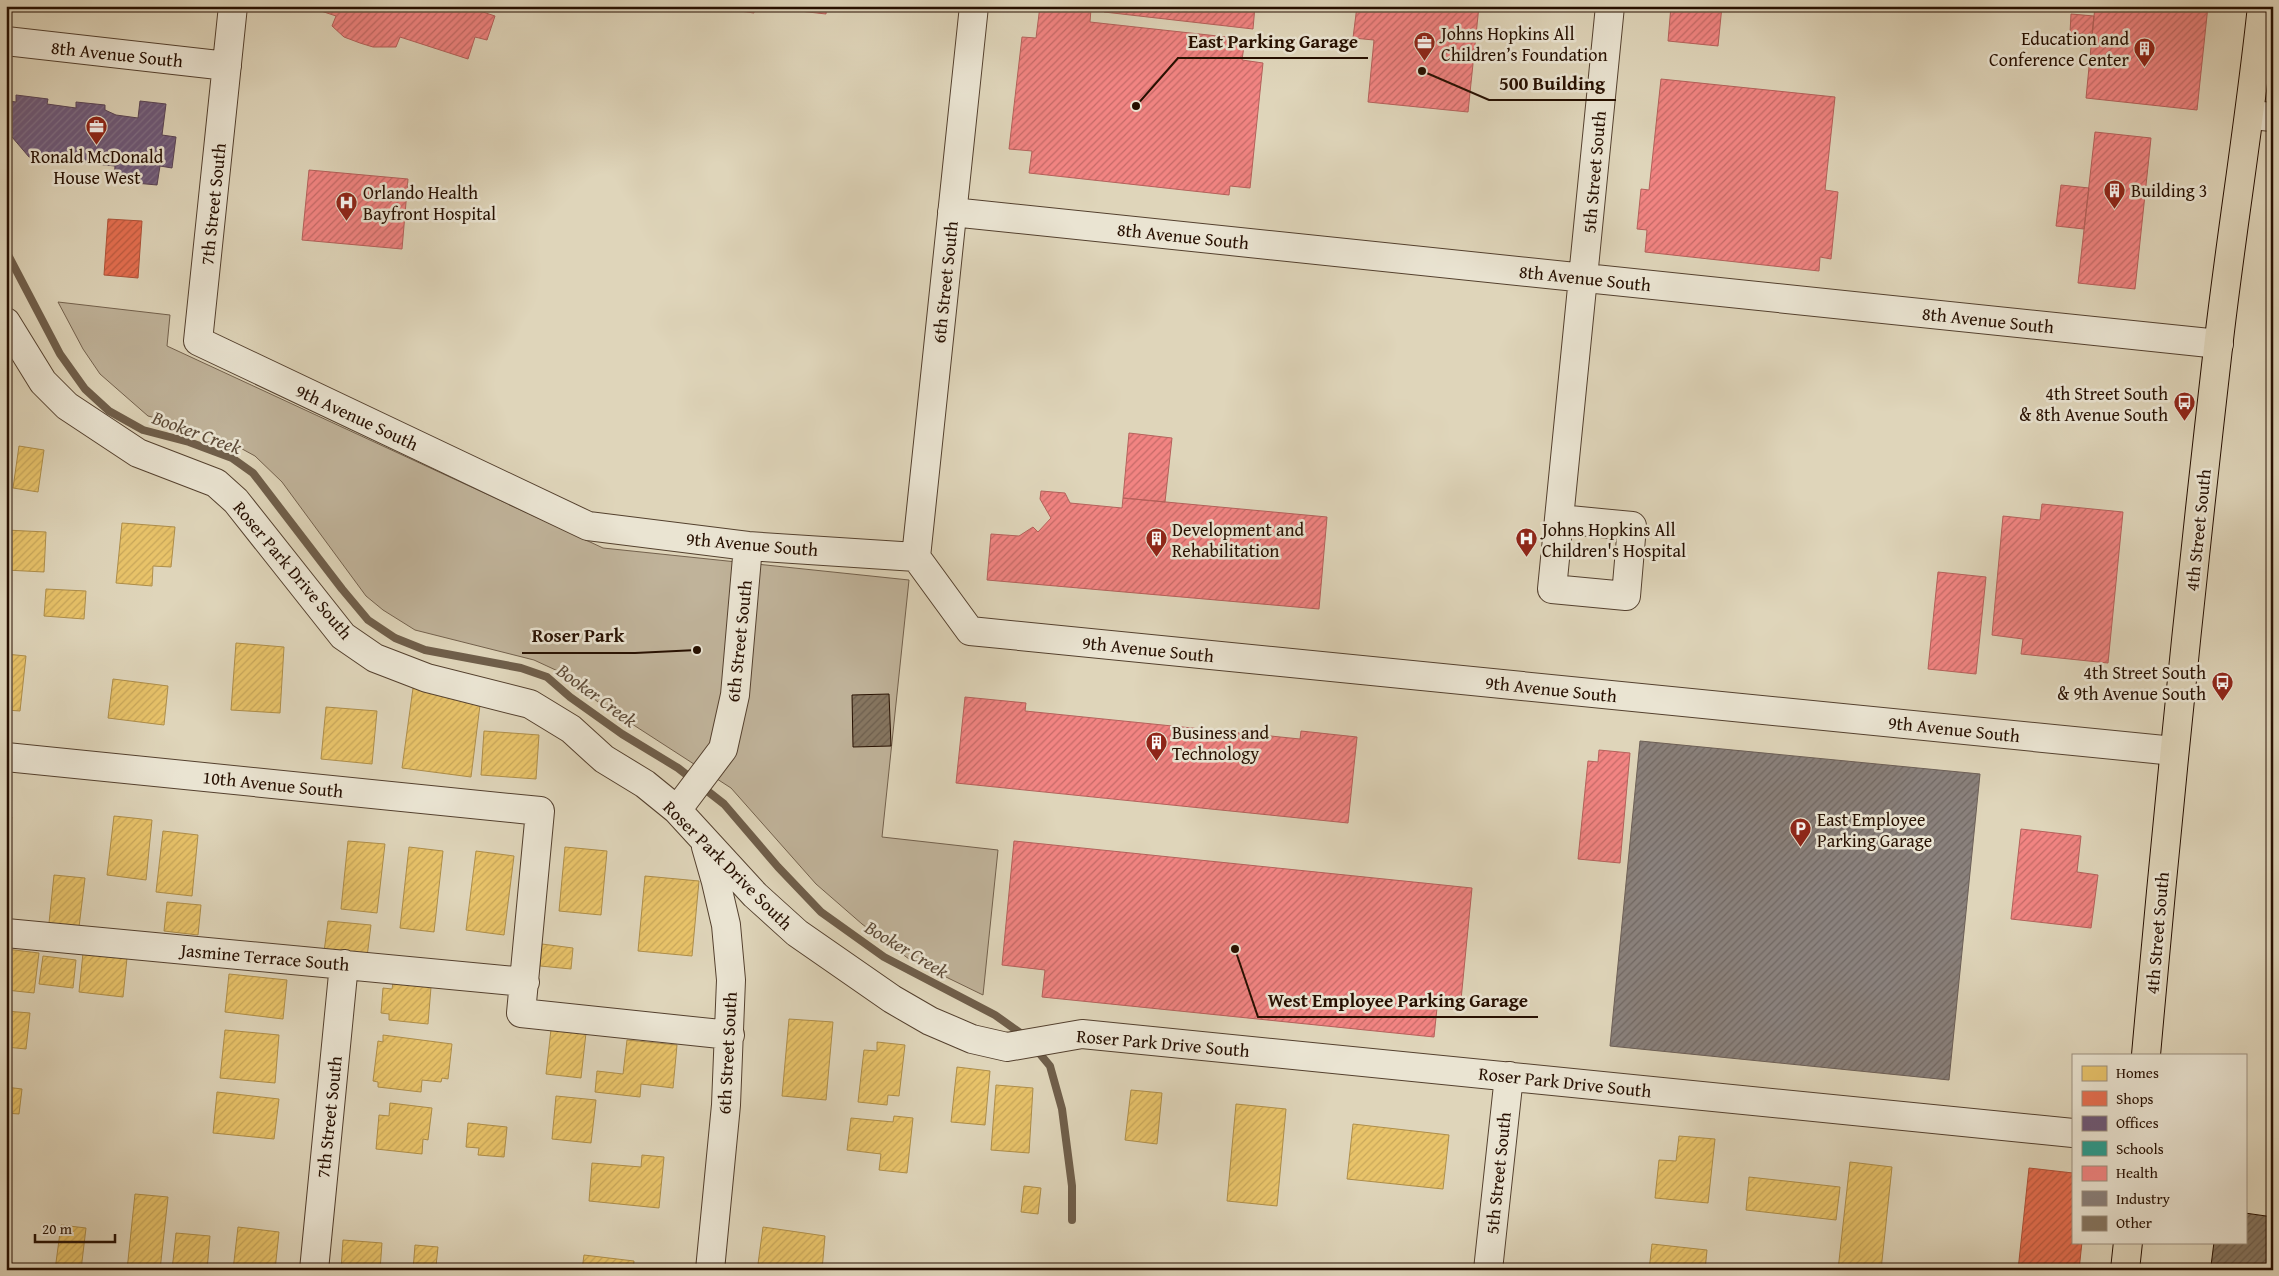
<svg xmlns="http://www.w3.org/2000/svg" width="2279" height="1276" font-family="'Gentium Book Plus',serif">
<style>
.park{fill:#c0b39a;stroke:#73614d}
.homes{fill:url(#homes-hatch);stroke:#ae8e4a}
.shops{fill:url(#shops-hatch);stroke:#ad5239}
.offices{fill:url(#offices-hatch);stroke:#584355}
.schools{fill:url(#schools-hatch);stroke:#297264}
.health{fill:url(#health-hatch);stroke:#b5615b}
.industry{fill:url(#industry-hatch);stroke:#6c5f57}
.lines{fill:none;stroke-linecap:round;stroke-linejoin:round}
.stream{stroke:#6f5e4a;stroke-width:8}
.building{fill:url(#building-hatch);stroke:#260f00}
.minor-casing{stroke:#54402e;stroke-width:30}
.major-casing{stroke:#260f00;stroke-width:30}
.minor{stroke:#eae4d2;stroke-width:28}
.major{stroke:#dfd5ba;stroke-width:28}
.labels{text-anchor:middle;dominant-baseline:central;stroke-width:5;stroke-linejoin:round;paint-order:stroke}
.poi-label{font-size:18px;fill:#260f00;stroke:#eae4d2;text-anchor:start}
.street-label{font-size:18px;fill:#260f00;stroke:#eae4d2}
.water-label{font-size:19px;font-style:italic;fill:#5d4a37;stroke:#eae4d2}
.leader{fill:none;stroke:#260f00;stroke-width:2}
.callout-dot{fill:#260f00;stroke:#eae4d2;stroke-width:2}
.callout-label{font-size:19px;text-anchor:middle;font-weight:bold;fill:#260f00;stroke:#eae4d2;stroke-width:5;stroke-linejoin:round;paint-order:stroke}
</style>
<defs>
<pattern id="homes-hatch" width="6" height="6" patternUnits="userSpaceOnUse" patternTransform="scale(1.25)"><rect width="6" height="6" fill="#e9c46a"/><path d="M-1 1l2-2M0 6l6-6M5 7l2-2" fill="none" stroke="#c8a75a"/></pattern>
<pattern id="shops-hatch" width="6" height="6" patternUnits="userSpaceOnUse" patternTransform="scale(1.25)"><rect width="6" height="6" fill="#e76f51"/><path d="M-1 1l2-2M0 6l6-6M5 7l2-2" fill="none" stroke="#bb5a41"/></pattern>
<pattern id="offices-hatch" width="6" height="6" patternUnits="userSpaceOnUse" patternTransform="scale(1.25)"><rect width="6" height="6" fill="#6d597a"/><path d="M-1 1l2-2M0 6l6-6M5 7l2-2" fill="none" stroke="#817088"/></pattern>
<pattern id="schools-hatch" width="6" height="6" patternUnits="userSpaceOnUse" patternTransform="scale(1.25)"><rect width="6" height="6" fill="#2a9d8f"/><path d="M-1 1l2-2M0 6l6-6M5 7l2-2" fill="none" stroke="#247e72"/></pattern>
<pattern id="health-hatch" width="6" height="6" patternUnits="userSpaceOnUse" patternTransform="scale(1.25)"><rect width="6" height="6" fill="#f28482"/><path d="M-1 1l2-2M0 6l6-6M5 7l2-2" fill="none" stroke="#c46a68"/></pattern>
<pattern id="industry-hatch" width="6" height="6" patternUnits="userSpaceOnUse" patternTransform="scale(1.25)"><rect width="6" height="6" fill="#8a817c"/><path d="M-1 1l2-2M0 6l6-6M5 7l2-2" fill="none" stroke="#716863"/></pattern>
<pattern id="building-hatch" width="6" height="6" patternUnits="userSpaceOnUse" patternTransform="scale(1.25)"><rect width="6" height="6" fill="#867661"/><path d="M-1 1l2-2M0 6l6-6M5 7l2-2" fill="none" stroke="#6d5f4e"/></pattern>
</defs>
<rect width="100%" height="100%" fill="#dfd5ba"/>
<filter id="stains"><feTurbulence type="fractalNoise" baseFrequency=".004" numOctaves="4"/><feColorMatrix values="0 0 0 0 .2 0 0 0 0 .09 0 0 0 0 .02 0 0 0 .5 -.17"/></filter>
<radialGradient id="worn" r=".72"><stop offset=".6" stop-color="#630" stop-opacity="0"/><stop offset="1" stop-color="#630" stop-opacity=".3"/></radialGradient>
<path class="park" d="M 58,302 L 170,315 L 167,346 L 603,548 L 909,580 L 882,837 L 998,850 L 983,995 L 909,959 L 862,924 L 816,884 L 731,788 L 598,702 L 560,672 L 534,660 L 415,630 L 383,610 L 366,596 L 282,482 L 255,456 L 224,439 L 180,424 L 148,416 L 100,374 L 83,349 Z"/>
<path class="homes" d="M 19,446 L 44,450 L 38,492 L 13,488 Z
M 122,523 L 175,527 L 171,567 L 153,566 L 152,586 L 116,583 Z
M 6,530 L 46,532 L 44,572 L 6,570 Z
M 46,589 L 86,591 L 84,619 L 44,616 Z
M 236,643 L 284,647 L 280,713 L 231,710 Z
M 6,654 L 26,656 L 20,711 L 6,710 Z
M 113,679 L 168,686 L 164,725 L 108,718 Z
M 413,688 L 481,697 L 471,777 L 402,768 Z
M 326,707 L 377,711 L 372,764 L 321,759 Z
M 484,731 L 539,735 L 536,779 L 481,775 Z
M 6,816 L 12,817 L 6,857 Z
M 114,816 L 152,820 L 146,880 L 107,875 Z
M 163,831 L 198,835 L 192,896 L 156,892 Z
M 348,841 L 385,844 L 377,913 L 341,909 Z
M 409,847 L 443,851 L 434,932 L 400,928 Z
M 565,847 L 607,851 L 601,915 L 559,911 Z
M 476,851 L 514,856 L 504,935 L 466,930 Z
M 54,875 L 85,878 L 79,927 L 49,923 Z
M 645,876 L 699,881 L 692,956 L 638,951 Z
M 167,902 L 201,905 L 198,935 L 164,931 Z
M 328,921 L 371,925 L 367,957 L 324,952 Z
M 542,944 L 573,948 L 571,969 L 540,966 Z
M 6,949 L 39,953 L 34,993 L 6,990 Z
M 83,953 L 127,958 L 123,997 L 79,992 Z
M 43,956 L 76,960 L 73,988 L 39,984 Z
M 229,974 L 287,980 L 283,1019 L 225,1012 Z
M 393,983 L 431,987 L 428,1024 L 389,1020 L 389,1014 L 381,1013 L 383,988 L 392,989 Z
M 6,1011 L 30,1013 L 26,1049 L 6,1047 Z
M 789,1019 L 833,1022 L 826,1100 L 782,1096 Z
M 551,1029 L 586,1033 L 581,1078 L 546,1074 Z
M 225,1030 L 279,1035 L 275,1083 L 220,1078 Z
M 383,1035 L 452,1044 L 448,1079 L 442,1078 L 441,1082 L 422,1080 L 421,1092 L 378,1087 L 378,1082 L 373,1081 L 378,1041 L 383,1042 Z
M 627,1040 L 677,1045 L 673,1088 L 641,1084 L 640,1097 L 595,1092 L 597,1071 L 623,1074 Z
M 877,1042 L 905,1045 L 899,1096 L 888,1095 L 887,1105 L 858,1102 L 864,1050 L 877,1051 Z
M 957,1067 L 990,1071 L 985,1125 L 951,1122 Z
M 996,1085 L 1033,1088 L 1029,1153 L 991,1150 Z
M 6,1087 L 22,1089 L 19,1114 L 6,1113 Z
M 1131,1090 L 1162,1093 L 1157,1144 L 1125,1140 Z
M 217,1092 L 279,1099 L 274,1139 L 213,1133 Z
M 556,1096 L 596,1100 L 591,1143 L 552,1139 Z
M 390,1103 L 432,1108 L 428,1140 L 423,1139 L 422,1154 L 376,1149 L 379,1115 L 389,1116 Z
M 1236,1104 L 1286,1109 L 1277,1206 L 1227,1201 Z
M 894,1116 L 913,1118 L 907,1173 L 879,1170 L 881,1154 L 847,1150 L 851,1118 L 893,1122 Z
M 468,1123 L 507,1127 L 504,1157 L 478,1155 L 479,1148 L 466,1147 Z
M 1353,1124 L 1449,1135 L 1443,1189 L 1347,1179 Z
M 1679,1136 L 1715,1139 L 1708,1203 L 1655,1198 L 1659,1160 L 1676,1161 Z
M 642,1155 L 664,1157 L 659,1208 L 589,1201 L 592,1163 L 641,1167 Z
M 1850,1162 L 1892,1167 L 1881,1270 L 1838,1270 Z
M 1749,1177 L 1840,1187 L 1836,1220 L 1746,1210 Z
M 1024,1186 L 1041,1188 L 1038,1214 L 1021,1212 Z
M 135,1194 L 168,1197 L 160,1270 L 127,1270 Z
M 61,1225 L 86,1228 L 81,1270 L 55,1270 Z
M 238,1227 L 279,1232 L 275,1270 L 233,1270 Z
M 763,1227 L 825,1236 L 822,1270 L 800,1270 L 758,1264 Z
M 176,1233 L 210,1236 L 207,1270 L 172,1270 Z
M 343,1240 L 382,1243 L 380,1270 L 341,1270 Z
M 1652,1244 L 1707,1250 L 1705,1270 L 1649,1270 Z
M 415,1245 L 438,1247 L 436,1266 L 458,1270 L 413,1270 Z
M 584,1255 L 634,1261 L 633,1270 L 582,1270 Z"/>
<path class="shops" d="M 108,219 L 142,221 L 138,278 L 104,275 Z
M 2029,1168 L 2073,1173 L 2073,1242 L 2082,1242 L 2079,1270 L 2018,1270 Z"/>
<path class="offices" d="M 16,95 L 48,99 L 47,104 L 76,108 L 76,102 L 105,105 L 105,110 L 116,115 L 138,118 L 140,101 L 166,104 L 162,135 L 176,137 L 172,168 L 160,166 L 157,185 L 114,181 L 115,166 L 68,161 L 69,156 L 48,152 L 46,159 L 29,157 L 6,130 L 9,101 L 16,102 Z"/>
<path class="schools" d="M 2273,599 L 2273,638 L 2269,637 Z"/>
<path class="health" d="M 322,6 L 485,6 L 483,12 L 495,16 L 487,40 L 475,37 L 468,59 L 400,37 L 396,47 L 373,47 L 360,43 L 344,37 L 332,26 L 336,16 L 321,11 Z
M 740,6 L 755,6 L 754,13 L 740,11 Z
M 755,6 L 827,6 L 826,14 Z
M 1040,6 L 1091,9 L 1090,22 L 1245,39 L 1242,60 L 1263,63 L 1250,188 L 1230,186 L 1229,195 L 1029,173 L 1032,151 L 1009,149 L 1022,37 L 1036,38 Z
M 1104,6 L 1255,6 L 1253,29 L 1104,12 Z
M 1357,6 L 1479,6 L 1468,112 L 1368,102 L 1374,40 L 1353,38 Z
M 1671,6 L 1722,6 L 1718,46 L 1668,41 Z
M 2095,6 L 2208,6 L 2197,110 L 2086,98 Z
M 2071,14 L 2094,16 L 2092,35 L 2070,33 Z
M 1661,79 L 1835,97 L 1825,190 L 1838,192 L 1831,259 L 1820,257 L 1819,271 L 1645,252 L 1647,230 L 1637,229 L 1641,189 L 1649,190 Z
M 2095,132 L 2151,138 L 2135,289 L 2078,283 Z
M 309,170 L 408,179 L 402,249 L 302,240 Z
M 2061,185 L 2089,188 L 2084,229 L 2056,226 Z
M 1129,433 L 1172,438 L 1165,502 L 1123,498 Z
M 1041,491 L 1065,493 L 1070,503 L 1122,508 L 1123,498 L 1327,517 L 1319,609 L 987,580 L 991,534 L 1019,536 L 1033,527 L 1038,532 L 1051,518 L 1040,499 Z
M 2042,504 L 2123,512 L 2108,663 L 2021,654 L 2023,639 L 1992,635 L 2003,516 L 2040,520 Z
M 1938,572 L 1986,577 L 1976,674 L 1928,669 Z
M 965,697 L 1026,703 L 1025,711 L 1300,739 L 1301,731 L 1357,737 L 1348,823 L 956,783 Z
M 1599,750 L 1630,753 L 1620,863 L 1578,859 L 1588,761 L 1598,762 Z
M 2021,829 L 2081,836 L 2077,872 L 2098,875 L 2091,928 L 2011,919 Z
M 1014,841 L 1472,888 L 1460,1010 L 1437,1008 L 1434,1037 L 1042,997 L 1045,970 L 1002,965 Z"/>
<path class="industry" d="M 1640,741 L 1980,774 L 1949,1080 L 1610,1046 Z"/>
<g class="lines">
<path class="stream" d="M 6,251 L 60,354 L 85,389 L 109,411 L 143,430 L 189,442 L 232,458 L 253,473 L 342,589 L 368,620 L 395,638 L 425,650 L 521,668 L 547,677 L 570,697 L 622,734 L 678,768 L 724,804 L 778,867 L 821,912 L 884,957 L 995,1015 L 1026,1037
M 1035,1048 L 1050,1066 L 1062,1109 L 1072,1186 L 1072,1220"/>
</g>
<path class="building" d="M 889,694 L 891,746 L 853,747 L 852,695 Z
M 2245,1213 L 2273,1217 L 2273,1270 L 2239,1270 L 2211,1266 L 2214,1242 L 2245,1242 Z"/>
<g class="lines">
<defs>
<path id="minor" d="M 233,6 L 198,341 L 588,526 L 748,546 L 916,557
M 6,41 L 227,66
M 2250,115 L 2273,117
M 952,212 L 2219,344
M 6,322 L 43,382 L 67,406 L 138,453 L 216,483 L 236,501 L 343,636 L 375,658 L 427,678 L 530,704 L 571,729 L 604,759 L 645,784 L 677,810 L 755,895 L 797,933 L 892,999 L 930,1021 L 972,1039 L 1007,1047 L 1082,1034 L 2073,1133
M 1559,519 L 1632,526 L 1626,596 L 1552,589 L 1610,6
M 916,557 L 970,631 L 2174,751
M 916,557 L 974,6
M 6,757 L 540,811 L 521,1013 L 730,1035
M 677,810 L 723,749 L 735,695 L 748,546
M 706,847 L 716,882 L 726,925 L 731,980 L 726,1105 L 710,1270
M 6,933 L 525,982
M 314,1270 L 344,964
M 1488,1270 L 1509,1076"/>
<path id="major" d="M 2146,1055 C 2167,819 2191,583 2218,348 C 2231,234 2250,121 2262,6
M 2125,1270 L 2128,1242"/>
</defs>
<use href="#minor" class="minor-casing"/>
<use href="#major" class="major-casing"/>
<use href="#minor" class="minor"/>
<use href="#major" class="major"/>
</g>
<defs>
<symbol id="office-pin" viewBox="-11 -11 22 30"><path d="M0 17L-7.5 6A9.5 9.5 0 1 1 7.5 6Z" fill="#8f2418" stroke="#eae4d2"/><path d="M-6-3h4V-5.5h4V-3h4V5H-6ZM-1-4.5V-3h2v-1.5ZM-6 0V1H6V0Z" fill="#fff"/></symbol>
<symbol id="building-pin" viewBox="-11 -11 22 30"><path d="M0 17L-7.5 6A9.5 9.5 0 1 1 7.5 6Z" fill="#8f2418" stroke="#eae4d2"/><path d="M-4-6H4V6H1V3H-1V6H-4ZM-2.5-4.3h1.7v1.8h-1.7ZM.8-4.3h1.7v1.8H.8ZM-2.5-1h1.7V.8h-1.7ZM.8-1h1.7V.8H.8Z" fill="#fff"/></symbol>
<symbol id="hospital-pin" viewBox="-11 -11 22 30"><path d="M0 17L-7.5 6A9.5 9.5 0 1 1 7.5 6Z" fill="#8f2418" stroke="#eae4d2"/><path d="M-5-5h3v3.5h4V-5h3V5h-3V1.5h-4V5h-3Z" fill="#fff"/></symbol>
<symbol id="bus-pin" viewBox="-11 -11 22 30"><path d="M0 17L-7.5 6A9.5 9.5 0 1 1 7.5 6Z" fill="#8f2418" stroke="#eae4d2"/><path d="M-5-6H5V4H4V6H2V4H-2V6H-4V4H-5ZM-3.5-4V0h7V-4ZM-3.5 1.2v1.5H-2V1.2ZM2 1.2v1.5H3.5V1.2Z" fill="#fff"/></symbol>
<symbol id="parking-pin" viewBox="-11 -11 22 30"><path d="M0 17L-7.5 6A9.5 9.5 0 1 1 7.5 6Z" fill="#8f2418" stroke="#eae4d2"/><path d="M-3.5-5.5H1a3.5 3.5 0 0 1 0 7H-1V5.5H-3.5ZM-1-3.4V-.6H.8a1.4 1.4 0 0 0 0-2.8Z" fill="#fff"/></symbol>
</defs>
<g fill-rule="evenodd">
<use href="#office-pin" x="1412" y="30" width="25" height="34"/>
<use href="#building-pin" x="2132" y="36" width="25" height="34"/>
<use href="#office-pin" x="84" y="114" width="25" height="34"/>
<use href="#building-pin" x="2102" y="178" width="25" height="34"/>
<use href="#hospital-pin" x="334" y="190" width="25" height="34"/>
<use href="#bus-pin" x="2172" y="390" width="25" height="34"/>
<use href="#building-pin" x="1144" y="526" width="25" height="34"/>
<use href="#hospital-pin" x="1514" y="526" width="25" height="34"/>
<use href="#bus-pin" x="2210" y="670" width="25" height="34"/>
<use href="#building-pin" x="1144" y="730" width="25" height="34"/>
<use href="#parking-pin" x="1788" y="816" width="25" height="34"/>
</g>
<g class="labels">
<g class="poi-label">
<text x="1441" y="33">Johns Hopkins All<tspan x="1441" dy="21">Children’s Foundation</tspan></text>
<text x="2129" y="38" text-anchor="end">Education and<tspan x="2129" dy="21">Conference Center</tspan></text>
<text x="97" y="156" text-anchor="middle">Ronald McDonald<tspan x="97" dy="21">House West</tspan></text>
<text x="2131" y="190">Building 3</text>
<text x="363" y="192">Orlando Health<tspan x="363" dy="21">Bayfront Hospital</tspan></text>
<text x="2168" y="393" text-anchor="end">4th Street South<tspan x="2168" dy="21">&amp; 8th Avenue South</tspan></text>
<text x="1172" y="529">Development and<tspan x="1172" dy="21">Rehabilitation</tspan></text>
<text x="1542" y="529">Johns Hopkins All<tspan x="1542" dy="21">Children's Hospital</tspan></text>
<text x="2206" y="672" text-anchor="end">4th Street South<tspan x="2206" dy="21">&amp; 9th Avenue South</tspan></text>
<text x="1172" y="732">Business and<tspan x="1172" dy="21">Technology</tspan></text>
<text x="1817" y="819">East Employee<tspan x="1817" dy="21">Parking Garage</tspan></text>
</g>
<g class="street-label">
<text transform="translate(117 54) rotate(6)">8th Avenue South</text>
<text transform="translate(1594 172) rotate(-85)">5th Street South</text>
<text transform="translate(213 204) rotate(-84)">7th Street South</text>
<text transform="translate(1183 236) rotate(6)">8th Avenue South</text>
<text transform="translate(1585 278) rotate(6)">8th Avenue South</text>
<text transform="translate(945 282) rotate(-84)">6th Street South</text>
<text transform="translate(1988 320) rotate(6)">8th Avenue South</text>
<text transform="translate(357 417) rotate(25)">9th Avenue South</text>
<text transform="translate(2198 530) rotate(-84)">4th Street South</text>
<text transform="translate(752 544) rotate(5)">9th Avenue South</text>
<text transform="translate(293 570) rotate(50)">Roser Park Drive South</text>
<text transform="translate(739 641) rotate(-84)">6th Street South</text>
<text transform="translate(1148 649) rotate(6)">9th Avenue South</text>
<text transform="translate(1551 689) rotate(6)">9th Avenue South</text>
<text transform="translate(1954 729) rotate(6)">9th Avenue South</text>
<text transform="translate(273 784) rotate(6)">10th Avenue South</text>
<text transform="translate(728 865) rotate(45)">Roser Park Drive South</text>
<text transform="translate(2157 933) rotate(-85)">4th Street South</text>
<text transform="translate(265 957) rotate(5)">Jasmine Terrace South</text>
<text transform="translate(1163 1043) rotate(5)">Roser Park Drive South</text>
<text transform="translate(727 1053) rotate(-87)">6th Street South</text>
<text transform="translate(1565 1082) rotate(6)">Roser Park Drive South</text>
<text transform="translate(329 1117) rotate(-84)">7th Street South</text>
<text transform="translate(1498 1173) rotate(-84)">5th Street South</text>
</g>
<g class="water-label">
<text transform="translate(197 432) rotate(20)">Booker Creek</text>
<text transform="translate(597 695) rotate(36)">Booker Creek</text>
<text transform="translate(907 949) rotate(31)">Booker Creek</text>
</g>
</g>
<path class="leader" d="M1136 106L1178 58H1368M1422 71L1489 100H1616M697 650L635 653H522M1235 949L1258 1017H1538"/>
<g class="callout-dot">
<circle cx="1136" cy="106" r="5"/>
<circle cx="1422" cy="71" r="5"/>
<circle cx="697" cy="650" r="5"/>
<circle cx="1235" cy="949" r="5"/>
</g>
<g class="callout-label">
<text x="1273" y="48">East Parking Garage</text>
<text x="1552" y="90">500 Building</text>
<text x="578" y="642">Roser Park</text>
<text x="1398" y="1007">West Employee Parking Garage</text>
</g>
<rect width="2279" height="1276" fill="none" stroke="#dfd5ba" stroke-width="25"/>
<rect x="8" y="8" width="2264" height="1261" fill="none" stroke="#260f00" stroke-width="2.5"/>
<rect x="12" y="12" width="2254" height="1251" fill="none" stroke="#260f00"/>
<rect x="2072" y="1054" width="175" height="190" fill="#eae4d2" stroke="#9c8f7e"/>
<rect x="2082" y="1066" width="25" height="15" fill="#e9c46a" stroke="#9c8f7e"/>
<text x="2116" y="1078" font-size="15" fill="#260f00">Homes</text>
<rect x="2082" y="1091" width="25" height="15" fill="#e76f51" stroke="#9c8f7e"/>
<text x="2116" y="1104" font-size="15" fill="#260f00">Shops</text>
<rect x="2082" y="1116" width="25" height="15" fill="#6d597a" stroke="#9c8f7e"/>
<text x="2116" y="1128" font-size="15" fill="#260f00">Offices</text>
<rect x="2082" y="1141" width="25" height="15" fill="#2a9d8f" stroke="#9c8f7e"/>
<text x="2116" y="1154" font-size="15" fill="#260f00">Schools</text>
<rect x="2082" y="1166" width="25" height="15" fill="#f28482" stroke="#9c8f7e"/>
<text x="2116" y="1178" font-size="15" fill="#260f00">Health</text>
<rect x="2082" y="1191" width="25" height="15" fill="#8a817c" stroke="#9c8f7e"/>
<text x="2116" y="1204" font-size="15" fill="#260f00">Industry</text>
<rect x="2082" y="1216" width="25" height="15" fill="#867661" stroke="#9c8f7e"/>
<text x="2116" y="1228" font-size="15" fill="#260f00">Other</text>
<path d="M35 1234v8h80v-8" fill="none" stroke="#260f00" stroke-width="2.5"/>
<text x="42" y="1234" font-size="15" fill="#260f00" stroke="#eae4d2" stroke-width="4" paint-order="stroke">20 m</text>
<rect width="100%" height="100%" filter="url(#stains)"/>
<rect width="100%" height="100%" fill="url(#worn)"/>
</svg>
